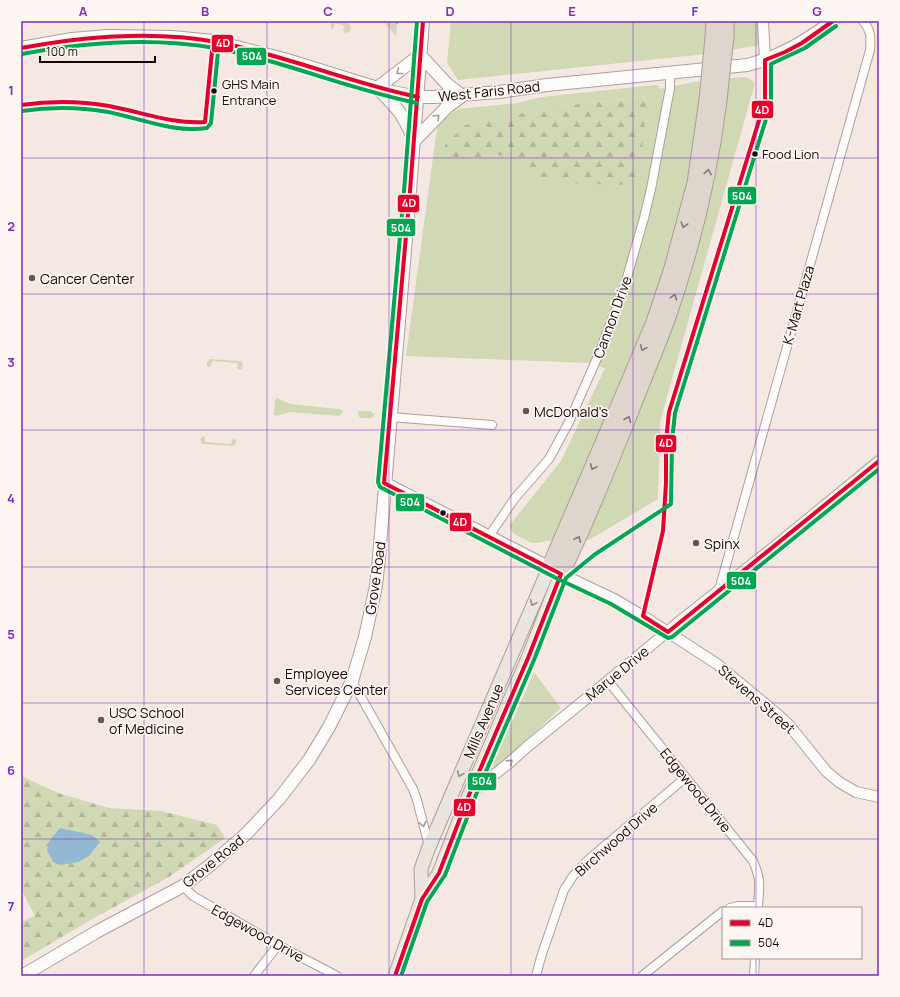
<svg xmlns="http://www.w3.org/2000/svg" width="900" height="997" font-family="Manrope,sans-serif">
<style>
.green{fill:#d1d8b4;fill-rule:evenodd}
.forest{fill:url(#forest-firs)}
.water{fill:#92b8d4}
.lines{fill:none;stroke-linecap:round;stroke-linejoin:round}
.stream{stroke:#92b8d4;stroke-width:2.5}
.minor-casing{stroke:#aca09c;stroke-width:10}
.tertiary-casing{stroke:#aca09c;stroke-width:12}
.secondary-casing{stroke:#aca09c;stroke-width:14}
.primary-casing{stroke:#ab9d93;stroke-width:15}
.motorway-casing{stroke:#ab9d93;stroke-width:17}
.minor{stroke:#fefcfb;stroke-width:8}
.tertiary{stroke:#fefcfb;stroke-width:10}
.secondary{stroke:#fefcfb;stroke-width:12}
.primary{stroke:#ebe5e0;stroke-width:13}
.motorway{stroke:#ded5cd;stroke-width:15}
.motorway-bridge-casing{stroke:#ab9d93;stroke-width:17;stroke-linecap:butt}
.motorway-bridge{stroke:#ded5cd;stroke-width:15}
.bus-1-casing{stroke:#fef6f3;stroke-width:7}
.bus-2-casing{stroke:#fef6f3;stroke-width:7}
.bus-1{stroke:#e4002b;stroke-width:4}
.bus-2{stroke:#00a651;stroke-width:4}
.oneway{stroke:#a09a98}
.oneway2{stroke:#837973}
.oneway3{stroke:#958d88}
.grid{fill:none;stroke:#7b2cbf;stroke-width:1;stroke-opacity:0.55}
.bus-dot{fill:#140804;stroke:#fef6f3;stroke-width:1.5}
.poi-dot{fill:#635652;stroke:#fef6f3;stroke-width:1.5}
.labels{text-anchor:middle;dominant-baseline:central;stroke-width:3.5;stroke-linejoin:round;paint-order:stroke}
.bus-label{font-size:13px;fill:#140804;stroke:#fef6f3;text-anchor:start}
.street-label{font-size:14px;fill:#140804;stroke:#fef6f3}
.poi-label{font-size:14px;fill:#140804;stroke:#fef6f3;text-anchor:start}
.line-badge{stroke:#fef6f3;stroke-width:1.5}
.badge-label{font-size:11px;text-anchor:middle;font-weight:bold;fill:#fff}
.neatline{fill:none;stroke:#7b2cbf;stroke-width:1.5}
.grid-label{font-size:13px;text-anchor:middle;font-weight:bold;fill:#7b2cbf}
</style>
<defs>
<pattern id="forest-firs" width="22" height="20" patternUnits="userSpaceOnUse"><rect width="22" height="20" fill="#d1d8b4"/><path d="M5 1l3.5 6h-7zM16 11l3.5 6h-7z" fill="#b3b899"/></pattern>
</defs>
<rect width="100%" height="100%" fill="#f5e8e3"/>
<path class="green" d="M 327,21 L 345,21 L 350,24 L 351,29 L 349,32 L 345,33 L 343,31 L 344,26 L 335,23 L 333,29 L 331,29 L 331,22 Z
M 451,21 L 763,21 L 761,45 L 706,54 L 458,80 L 447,63 Z
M 742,77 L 748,78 L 755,83 L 660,422 L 658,499 L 589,540 L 546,541 L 538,543 L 532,543 L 514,534 L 509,526 L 561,461 L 605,368 L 588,363 L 406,356 L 437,128 L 444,118 L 458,109 L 518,103 L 542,97 L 560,95 L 655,85 L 659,86 L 660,89 L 693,82 ZM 646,96 L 543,180 L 530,165 L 496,154 L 461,161 L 443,157 L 466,125 L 554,107 Z
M 210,359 L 240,361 L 242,362 L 243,366 L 242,369 L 239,370 L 237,368 L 238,363 L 212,361 L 211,366 L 209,367 L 207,366 L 207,362 Z
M 277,398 L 291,404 L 339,409 L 342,410 L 342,413 L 339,416 L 290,412 L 276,416 L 274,414 L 275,400 Z
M 358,411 L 371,411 L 374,414 L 374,416 L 371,418 L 360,418 L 358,415 Z
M 204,436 L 205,437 L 205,442 L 231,444 L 233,438 L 236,440 L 236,443 L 233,446 L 203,444 L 202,443 L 200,439 Z
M 534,672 L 561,708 L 492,772 L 494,762 Z"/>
<path class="forest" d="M 383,21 L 397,21 L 396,36 Z
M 647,96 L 644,136 L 635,185 L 583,184 L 543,180 L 529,165 L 496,154 L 461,161 L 443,158 L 445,145 L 465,125 L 554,107 Z
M 21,776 L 58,793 L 109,808 L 161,811 L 217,825 L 225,838 L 169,877 L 94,918 L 21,961 L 21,922 L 35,916 L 21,889 Z"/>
<path class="water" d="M 60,828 L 92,835 L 100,842 L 89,856 L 78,862 L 60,865 L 53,862 L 47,850 L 50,840 Z"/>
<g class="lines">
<path class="stream" d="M 395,21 L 397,23"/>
<defs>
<path id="minor" d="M 390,417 L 492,425
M 489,536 L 515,498 L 549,459 L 569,422 L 598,356 L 624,288 L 644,218 L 651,189 L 670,88 L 670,72
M 719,590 L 870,50 C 871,38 871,30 863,21
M 352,681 L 413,789 L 417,800 L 429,846
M 608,681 L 753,861 C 762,882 759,886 758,908
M 183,886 L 193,896 L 278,945 L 337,976
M 730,908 L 738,906 L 758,906
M 254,976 L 278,945
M 536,976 L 541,957 L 564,890 L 573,876 L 589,859 L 685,778
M 642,976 L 723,911
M 754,976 L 755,958"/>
<path id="tertiary" d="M 763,21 L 765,60
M 561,574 L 614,599 L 643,616 L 717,664 L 776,713 L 789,725 L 826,771 L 839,782 L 856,792 L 879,797
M 470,794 L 509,763 L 528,746 L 608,681 L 680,621 L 769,551 L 879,461"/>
<path id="secondary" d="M 21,48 L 72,39 L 108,36 L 172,37 L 213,41 L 284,59 L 387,91 L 418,97 L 434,97 L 499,92 L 547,85 L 747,65 C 782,56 804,42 833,21
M 420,55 L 447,84 L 462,96
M 413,138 C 403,113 396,107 377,88 L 420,55
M 414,141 L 447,107 L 462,96
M 384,483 L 556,571
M 22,976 L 98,931 L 183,886 L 209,866 L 246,834 L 279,799 L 309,760 L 329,727 L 352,681 L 365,637 L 376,586 L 379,557 L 410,191 L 423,21"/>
<path id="primary" d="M 422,899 L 421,869 L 429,847 L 549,568
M 395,976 L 422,899 L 439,873 L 469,795 L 528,658 L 561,574"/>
<path id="motorway" d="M 726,36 L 726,21
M 713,38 L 714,21
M 549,568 L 602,445 L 654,322 L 672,268 L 695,183 L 707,100
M 561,574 C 586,525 605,474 626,424 C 639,389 654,355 667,320 C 692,249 710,175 719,100"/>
</defs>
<use href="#minor" class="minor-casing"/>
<use href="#tertiary" class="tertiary-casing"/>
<use href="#secondary" class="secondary-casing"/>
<use href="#primary" class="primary-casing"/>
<use href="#motorway" class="motorway-casing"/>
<use href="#minor" class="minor"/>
<use href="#tertiary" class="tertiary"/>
<use href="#secondary" class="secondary"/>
<use href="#primary" class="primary"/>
<use href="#motorway" class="motorway"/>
<defs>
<path id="motorway-bridge" d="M 707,100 L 713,38
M 719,100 L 726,36"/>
</defs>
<use href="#motorway-bridge" class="motorway-bridge-casing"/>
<use href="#motorway-bridge" class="motorway-bridge"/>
<defs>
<path id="bus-1" d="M 833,21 L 802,43 L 785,52 L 765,60 L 765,101 L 669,412 L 666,441 L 666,483 L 663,531 L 643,616 L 668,632 L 879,461
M 21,48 C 85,36 152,30 217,42 C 285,55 350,83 418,97
M 21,105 C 50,101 80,101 109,106 C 142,112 171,124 205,122 L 213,41
M 395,976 L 422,899 L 439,873 L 469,795 L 528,658 L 561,574 L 384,483 L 410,191 L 423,21"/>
<path id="bus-2" d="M 417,21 L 404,191 L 378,482 L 380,487 L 558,579 L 611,604 L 668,638 L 672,637 L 879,469
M 22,54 C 86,42 151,37 215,48 C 284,61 348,89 417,103
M 22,111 C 50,107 79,107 108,112 C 140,118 173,133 207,128 L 211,123 L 219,42
M 401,976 L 427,902 L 445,875 L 475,797 L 534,660 L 566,578 L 594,555 L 671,504 L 672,441 L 675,413 L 771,103 L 771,64 L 805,48 L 836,26"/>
</defs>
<use href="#bus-1" class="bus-1-casing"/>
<use href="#bus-2" class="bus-2-casing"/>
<use href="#bus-1" class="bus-1"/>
<use href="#bus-2" class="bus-2"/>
</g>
<defs><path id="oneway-chevron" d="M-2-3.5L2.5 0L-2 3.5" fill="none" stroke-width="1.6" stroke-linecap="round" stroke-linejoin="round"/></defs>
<g class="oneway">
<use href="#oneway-chevron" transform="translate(399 72) rotate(142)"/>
<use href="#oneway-chevron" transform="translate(437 117) rotate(-46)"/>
<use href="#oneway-chevron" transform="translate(510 762) rotate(-42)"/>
<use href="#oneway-chevron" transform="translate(423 824) rotate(76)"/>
</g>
<g class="oneway2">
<use href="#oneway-chevron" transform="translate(708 172) rotate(-80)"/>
<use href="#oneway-chevron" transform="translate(684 225) rotate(105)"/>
<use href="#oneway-chevron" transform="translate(674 297) rotate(-72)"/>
<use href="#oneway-chevron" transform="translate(643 348) rotate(113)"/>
<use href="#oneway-chevron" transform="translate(628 419) rotate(-68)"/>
<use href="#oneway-chevron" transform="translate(593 467) rotate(114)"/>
<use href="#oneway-chevron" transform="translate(578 539) rotate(-65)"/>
</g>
<g class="oneway3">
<use href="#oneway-chevron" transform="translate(533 603) rotate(114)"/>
<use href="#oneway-chevron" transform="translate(460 774) rotate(113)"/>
</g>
<path class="grid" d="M 144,21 L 144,976M 267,21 L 267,976M 389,21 L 389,976M 511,21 L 511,976M 633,21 L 633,976M 756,21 L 756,908M 21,158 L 879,158M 21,294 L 879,294M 21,430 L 879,430M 21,567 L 879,567M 21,703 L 879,703M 21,839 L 879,839M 756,958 L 756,976"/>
<g class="bus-dot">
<circle cx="214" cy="91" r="3.5"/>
<circle cx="755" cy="154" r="3.5"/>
<circle cx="443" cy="513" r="3.5"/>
</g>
<g class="poi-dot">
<circle cx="32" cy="278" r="4"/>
<circle cx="526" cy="411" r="4"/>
<circle cx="696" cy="543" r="4"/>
<circle cx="277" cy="681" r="4"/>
<circle cx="101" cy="720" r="4"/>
</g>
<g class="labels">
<g class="bus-label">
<text x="222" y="84">GHS Main<tspan x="222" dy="16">Entrance</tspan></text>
<text x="762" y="154">Food Lion</text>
</g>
<g class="street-label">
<text transform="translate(489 91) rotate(-6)">West Faris Road</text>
<text transform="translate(798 305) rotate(-74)">K-Mart Plaza</text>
<text transform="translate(612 317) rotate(-70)">Cannon Drive</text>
<text transform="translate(375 578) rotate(-82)">Grove Road</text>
<text transform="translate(617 673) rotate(-39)">Marue Drive</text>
<text transform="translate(757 699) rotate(41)">Stevens Street</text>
<text transform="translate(483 721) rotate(-67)">Mills Avenue</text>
<text transform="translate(696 790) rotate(51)">Edgewood Drive</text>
<text transform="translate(616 839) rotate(-41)">Birchwood Drive</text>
<text transform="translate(213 861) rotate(-39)">Grove Road</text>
<text transform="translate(258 933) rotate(29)">Edgewood Drive</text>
</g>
<g class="poi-label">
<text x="40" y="278">Cancer Center</text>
<text x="534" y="411">McDonald's</text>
<text x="704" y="543">Spinx</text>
<text x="285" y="673">Employee<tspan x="285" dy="16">Services Center</tspan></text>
<text x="109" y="712">USC School<tspan x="109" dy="16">of Medicine</tspan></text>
</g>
</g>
<g class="line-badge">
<rect x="211" y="34" width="23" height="19" rx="4" fill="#e4002b"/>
<rect x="236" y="47" width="31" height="19" rx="4" fill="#00a651"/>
<rect x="751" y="100" width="23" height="19" rx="4" fill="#e4002b"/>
<rect x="727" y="186" width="30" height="19" rx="4" fill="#00a651"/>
<rect x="397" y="194" width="23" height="19" rx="4" fill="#e4002b"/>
<rect x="386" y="218" width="30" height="19" rx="4" fill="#00a651"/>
<rect x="655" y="434" width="22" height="19" rx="4" fill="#e4002b"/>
<rect x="395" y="493" width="30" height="19" rx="4" fill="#00a651"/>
<rect x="449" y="512" width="23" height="20" rx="4" fill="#e4002b"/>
<rect x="726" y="571" width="31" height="19" rx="4" fill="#00a651"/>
<rect x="467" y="772" width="30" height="19" rx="4" fill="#00a651"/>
<rect x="453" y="798" width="23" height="19" rx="4" fill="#e4002b"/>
</g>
<g class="badge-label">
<text x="223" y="47">4D</text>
<text x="252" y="60">504</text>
<text x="762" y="114">4D</text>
<text x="742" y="200">504</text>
<text x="409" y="207">4D</text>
<text x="401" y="232">504</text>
<text x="666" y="447">4D</text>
<text x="410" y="506">504</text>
<text x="460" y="526">4D</text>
<text x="741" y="585">504</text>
<text x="482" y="785">504</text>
<text x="464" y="811">4D</text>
</g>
<rect width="900" height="997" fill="none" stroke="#fef6f3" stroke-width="44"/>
<rect x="722" y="907" width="140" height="52" fill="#fef6f3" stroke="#a09793"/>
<rect x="730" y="920" width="20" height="6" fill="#e4002b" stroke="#a09793"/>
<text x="758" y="927" font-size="12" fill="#140804">4D</text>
<rect x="730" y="940" width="20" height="6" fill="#00a651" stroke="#a09793"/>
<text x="758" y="947" font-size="12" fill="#140804">504</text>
<path d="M40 56v6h115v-6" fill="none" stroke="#140804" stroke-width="2"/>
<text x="46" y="56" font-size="12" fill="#140804" stroke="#fef6f3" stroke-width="3" paint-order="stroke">100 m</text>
<rect x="22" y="22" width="856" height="953" class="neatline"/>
<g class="grid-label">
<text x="83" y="16">A</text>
<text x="205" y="16">B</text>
<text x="328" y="16">C</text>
<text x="450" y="16">D</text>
<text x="572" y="16">E</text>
<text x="695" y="16">F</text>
<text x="817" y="16">G</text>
<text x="11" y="95">1</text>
<text x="11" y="231">2</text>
<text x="11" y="367">3</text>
<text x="11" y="503">4</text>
<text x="11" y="639">5</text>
<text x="11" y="775">6</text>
<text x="11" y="911">7</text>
</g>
</svg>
